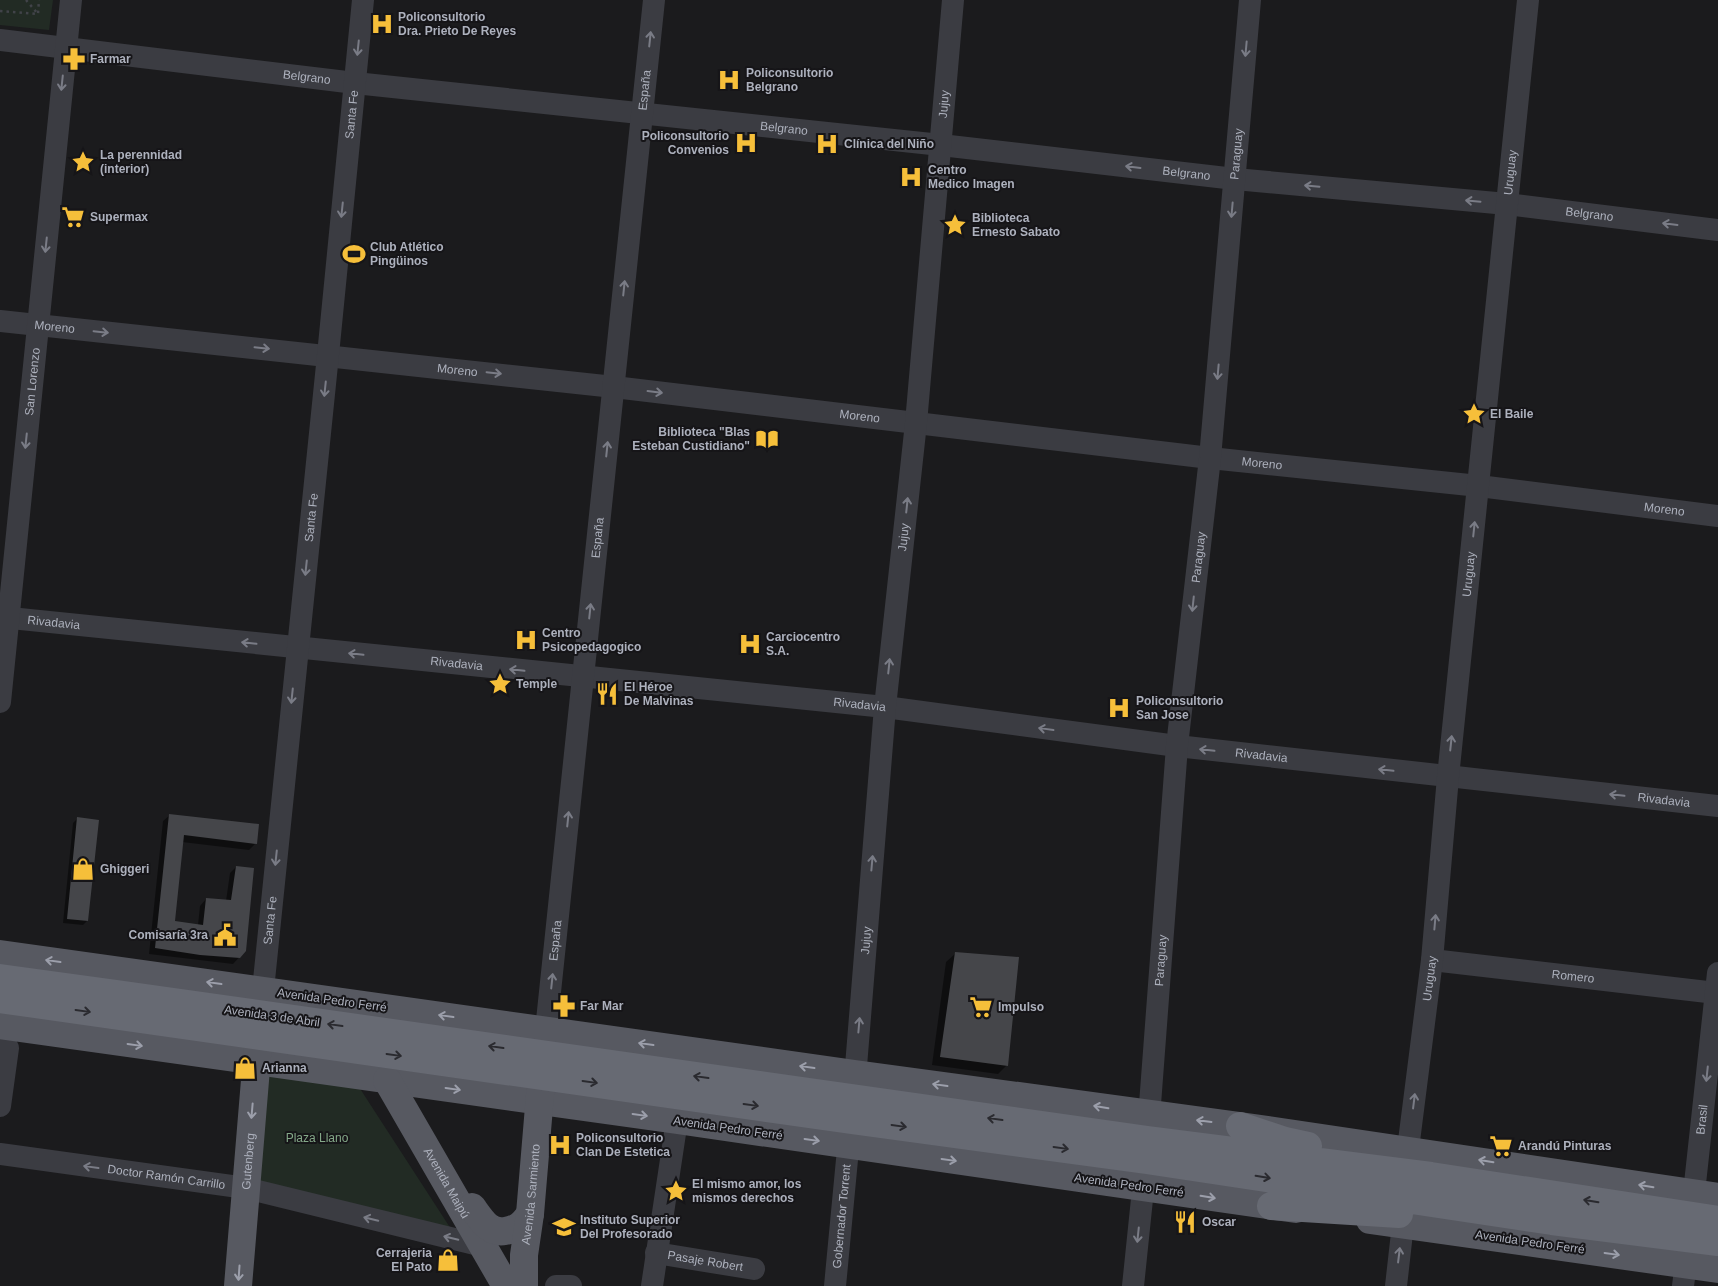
<svg xmlns="http://www.w3.org/2000/svg" width="1718" height="1286" font-family="Helvetica,sans-serif">
<style>
.green{fill:#222b24}
.shadow{fill:#0007}
.building{fill:#45464a}
.lines{fill:none;stroke-linecap:round;stroke-linejoin:round}
.path{stroke:#414349;stroke-width:2.5;stroke-dasharray:2.5 4;stroke-linecap:butt}
.minor{stroke:#3b3c42;stroke-width:22}
.major{stroke:#575961;stroke-width:28}
.highway{stroke:#676a73;stroke-width:28}
.oneway{stroke:#7a7c86}
.oneway2{stroke:#9c9fab}
.oneway3{stroke:#2a2a2f}
.labels{text-anchor:middle;dominant-baseline:central;stroke-width:4;stroke-linejoin:round;paint-order:stroke}
.poi-label{font-size:12px;font-weight:bold;fill:#adb1bd;stroke:#161518;text-anchor:start}
.street-label{font-size:12px;fill:#adb1bd;stroke:#161518}
.park-label{font-size:12px;fill:#84a888;stroke:#161518}
</style>
<rect width="100%" height="100%" fill="#1b1b1d"/>
<path class="green" d="M 0,0 L 53,0 L 49,30 L 0,25 Z
M 263,1072 L 357,1084 L 451,1229 L 254,1182 Z"/>
<path class="shadow" d="M 170,815 L 255,844 L 249,850 L 182,842 L 174,922 L 198,925 L 200,906 L 206,899 L 226,901 L 230,873 L 236,867 L 245,951 L 233,964 L 149,954 L 163,821 Z
M 77,819 L 87,921 L 83,925 L 63,923 L 73,823 Z
M 956,953 L 1007,1065 L 998,1074 L 932,1065 L 946,962 Z"/>
<path class="building" d="M 169,814 L 259,824 L 257,844 L 184,835 L 175,921 L 203,925 L 206,898 L 231,900 L 236,866 L 254,868 L 246,951 L 240,958 L 200,955 L 155,948 Z
M 77,817 L 99,820 L 88,921 L 67,919 Z
M 955,952 L 1019,957 L 1008,1066 L 940,1057 Z"/>
<g class="lines">
<path class="path" d="M 26,0 L 38,14
M 0,11 L 38,14 L 39,0"/>
<g class="minor">
<path id="s1" d="M 0,40 L 355,83 L 941,145 L 1235,179 L 1507,204 L 1718,230"/>
<path id="s2" d="M 0,321 L 614,387 L 1210,458 L 1479,486 L 1718,516"/>
<path id="s3" d="M 0,617 L 885,707 L 1177,746 L 1718,806"/>
<path id="s4" d="M 0,702 L 71,0"/>
<path id="s5" d="M 1432,960 L 1716,993"/>
<path id="s6" d="M 263,990 L 328,355 L 363,0"/>
<path id="s7" d="M 546,1030 L 654,0"/>
<path d="M 0,1035 L 8,1048 L 0,1106"/>
<path id="s8" d="M 854,1091 L 885,707 L 916,423 L 953,0"/>
<path id="s9" d="M 1148,1131 L 1177,746 L 1210,458 L 1250,0"/>
<path id="s10" d="M 1408,1149 L 1432,960 L 1448,777 L 1528,0"/>
<path id="s11" d="M 0,1154 L 246,1188 L 483,1246"/>
<path id="s12" d="M 1692,1211 L 1718,973"/>
<path id="s13" d="M 656,1253 L 754,1269"/>
<path d="M 556,1286 L 571,1286"/>
<path d="M 652,1286 L 677,1120"/>
<path id="s14" d="M 835,1286 L 850,1128"/>
<path d="M 1133,1286 L 1145,1170"/>
<path d="M 1396,1286 L 1403,1224"/>
<path d="M 1683,1286 L 1688,1247"/>
</g>
<g class="major">
<path d="M 0,954 L 855,1074 L 1240,1126 L 1718,1197"/>
<path d="M 0,1025 L 677,1120 L 1296,1209"/>
<path id="s15" d="M 387,1080 L 506,1286"/>
<path d="M 472,1207 C 481,1219 489,1234 505,1231 C 518,1229 523,1224 530,1214"/>
<path d="M 1370,1220 L 1718,1269"/>
<path id="s16" d="M 238,1286 L 258,1044"/>
<path id="s17" d="M 524,1286 L 524,1255 L 530,1214 L 541,1083"/>
</g>
<path class="highway" d="M 0,978 L 117,994 L 1148,1140 L 1431,1176 L 1718,1220
M 0,999 L 851,1120 L 1146,1160 L 1552,1221 L 1718,1242
M 1240,1126 L 1285,1141 L 1308,1146
M 1271,1206 L 1399,1214"/>
</g>
<defs><path id="oneway-shaft" d="M-6 0H5M1.5-3L5.5 0L1.5 3" fill="none" stroke-width="1.6" stroke-linecap="round" stroke-linejoin="round" transform="scale(1.25)"/></defs>
<g class="oneway">
<use href="#oneway-shaft" transform="translate(650 39) rotate(-84)"/>
<use href="#oneway-shaft" transform="translate(358 48) rotate(96)"/>
<use href="#oneway-shaft" transform="translate(1246 49) rotate(95)"/>
<use href="#oneway-shaft" transform="translate(62 83) rotate(96)"/>
<use href="#oneway-shaft" transform="translate(1133 167) rotate(-173)"/>
<use href="#oneway-shaft" transform="translate(1312 186) rotate(-175)"/>
<use href="#oneway-shaft" transform="translate(1473 201) rotate(-175)"/>
<use href="#oneway-shaft" transform="translate(342 210) rotate(96)"/>
<use href="#oneway-shaft" transform="translate(1232 210) rotate(95)"/>
<use href="#oneway-shaft" transform="translate(1670 224) rotate(-173)"/>
<use href="#oneway-shaft" transform="translate(46 245) rotate(96)"/>
<use href="#oneway-shaft" transform="translate(624 288) rotate(-84)"/>
<use href="#oneway-shaft" transform="translate(101 332) rotate(6)"/>
<use href="#oneway-shaft" transform="translate(262 348) rotate(6)"/>
<use href="#oneway-shaft" transform="translate(1218 372) rotate(95)"/>
<use href="#oneway-shaft" transform="translate(494 373) rotate(6)"/>
<use href="#oneway-shaft" transform="translate(325 389) rotate(96)"/>
<use href="#oneway-shaft" transform="translate(655 392) rotate(7)"/>
<use href="#oneway-shaft" transform="translate(26 441) rotate(96)"/>
<use href="#oneway-shaft" transform="translate(607 449) rotate(-84)"/>
<use href="#oneway-shaft" transform="translate(907 505) rotate(-84)"/>
<use href="#oneway-shaft" transform="translate(1474 529) rotate(-84)"/>
<use href="#oneway-shaft" transform="translate(306 568) rotate(96)"/>
<use href="#oneway-shaft" transform="translate(1193 604) rotate(96)"/>
<use href="#oneway-shaft" transform="translate(590 611) rotate(-84)"/>
<use href="#oneway-shaft" transform="translate(249 643) rotate(-174)"/>
<use href="#oneway-shaft" transform="translate(356 654) rotate(-174)"/>
<use href="#oneway-shaft" transform="translate(889 666) rotate(-84)"/>
<use href="#oneway-shaft" transform="translate(517 670) rotate(-174)"/>
<use href="#oneway-shaft" transform="translate(292 696) rotate(96)"/>
<use href="#oneway-shaft" transform="translate(1046 729) rotate(-172)"/>
<use href="#oneway-shaft" transform="translate(1451 743) rotate(-84)"/>
<use href="#oneway-shaft" transform="translate(1207 750) rotate(-174)"/>
<use href="#oneway-shaft" transform="translate(1386 770) rotate(-174)"/>
<use href="#oneway-shaft" transform="translate(1617 795) rotate(-174)"/>
<use href="#oneway-shaft" transform="translate(568 819) rotate(-84)"/>
<use href="#oneway-shaft" transform="translate(276 858) rotate(96)"/>
<use href="#oneway-shaft" transform="translate(872 863) rotate(-85)"/>
<use href="#oneway-shaft" transform="translate(1435 922) rotate(-85)"/>
<use href="#oneway-shaft" transform="translate(552 981) rotate(-84)"/>
<use href="#oneway-shaft" transform="translate(859 1025) rotate(-85)"/>
<use href="#oneway-shaft" transform="translate(1707 1074) rotate(96)"/>
<use href="#oneway-shaft" transform="translate(1414 1101) rotate(-83)"/>
<use href="#oneway-shaft" transform="translate(91 1167) rotate(-172)"/>
<use href="#oneway-shaft" transform="translate(371 1219) rotate(-166)"/>
<use href="#oneway-shaft" transform="translate(1138 1235) rotate(96)"/>
<use href="#oneway-shaft" transform="translate(451 1238) rotate(-167)"/>
<use href="#oneway-shaft" transform="translate(1399 1255) rotate(-83)"/>
</g>
<g class="oneway2">
<use href="#oneway-shaft" transform="translate(53 961) rotate(-172)"/>
<use href="#oneway-shaft" transform="translate(214 983) rotate(-172)"/>
<use href="#oneway-shaft" transform="translate(446 1016) rotate(-172)"/>
<use href="#oneway-shaft" transform="translate(646 1044) rotate(-172)"/>
<use href="#oneway-shaft" transform="translate(135 1045) rotate(8)"/>
<use href="#oneway-shaft" transform="translate(807 1067) rotate(-172)"/>
<use href="#oneway-shaft" transform="translate(940 1085) rotate(-172)"/>
<use href="#oneway-shaft" transform="translate(453 1089) rotate(8)"/>
<use href="#oneway-shaft" transform="translate(1101 1107) rotate(-171)"/>
<use href="#oneway-shaft" transform="translate(252 1111) rotate(95)"/>
<use href="#oneway-shaft" transform="translate(640 1115) rotate(8)"/>
<use href="#oneway-shaft" transform="translate(1204 1121) rotate(-173)"/>
<use href="#oneway-shaft" transform="translate(812 1140) rotate(8)"/>
<use href="#oneway-shaft" transform="translate(949 1160) rotate(8)"/>
<use href="#oneway-shaft" transform="translate(1486 1161) rotate(-171)"/>
<use href="#oneway-shaft" transform="translate(1646 1186) rotate(-171)"/>
<use href="#oneway-shaft" transform="translate(1208 1197) rotate(9)"/>
<use href="#oneway-shaft" transform="translate(1612 1254) rotate(8)"/>
<use href="#oneway-shaft" transform="translate(239 1273) rotate(94)"/>
</g>
<g class="oneway3">
<use href="#oneway-shaft" transform="translate(83 1011) rotate(8)"/>
<use href="#oneway-shaft" transform="translate(335 1025) rotate(-172)"/>
<use href="#oneway-shaft" transform="translate(496 1047) rotate(-172)"/>
<use href="#oneway-shaft" transform="translate(394 1055) rotate(8)"/>
<use href="#oneway-shaft" transform="translate(701 1077) rotate(-172)"/>
<use href="#oneway-shaft" transform="translate(590 1082) rotate(8)"/>
<use href="#oneway-shaft" transform="translate(751 1105) rotate(8)"/>
<use href="#oneway-shaft" transform="translate(995 1119) rotate(-172)"/>
<use href="#oneway-shaft" transform="translate(899 1126) rotate(8)"/>
<use href="#oneway-shaft" transform="translate(1061 1148) rotate(8)"/>
<use href="#oneway-shaft" transform="translate(1263 1177) rotate(9)"/>
<use href="#oneway-shaft" transform="translate(1591 1201) rotate(-171)"/>
</g>
<defs>
<symbol id="hospital-bare" viewBox="-9 -9 18 18"><path d="M-5-5h3v3.5h4V-5h3V5h-3V1.5h-4V5h-3Z" fill="#f6bf3a" stroke="#161518" stroke-width="2.5" paint-order="stroke"/></symbol>
<symbol id="pharmacy-bare" viewBox="-9 -9 18 18"><path d="M-2-6h4v4h4v4h-4v4h-4v-4h-4v-4h4Z" fill="#f6bf3a" stroke="#161518" stroke-width="2.5" paint-order="stroke"/></symbol>
<symbol id="sight-bare" viewBox="-9 -9 18 18"><path d="M0-6L1.8-2.2L6-1.7L2.9 1.2L3.7 5.4L0 3.3L-3.7 5.4L-2.9 1.2L-6-1.7L-1.8-2.2Z" fill="#f6bf3a" stroke="#161518" stroke-width="2.5" paint-order="stroke"/></symbol>
<symbol id="supermarket-bare" viewBox="-9 -9 18 18"><path d="M-6-5.5h2.5l.6 2H6L4.5 2H-2.5L-4.4-4H-6ZM-1.5 3.2a1.3 1.3 0 1 0 .1 0ZM3 3.2a1.3 1.3 0 1 0 .1 0Z" fill="#f6bf3a" stroke="#161518" stroke-width="2.5" paint-order="stroke"/></symbol>
<symbol id="stadium-bare" viewBox="-9 -9 18 18"><path d="M0-5a6.5 5 0 1 0 0 10a6.5 5 0 1 0 0-10ZM-3.5-1.8h7v3.6h-7Z" fill="#f6bf3a" stroke="#161518" stroke-width="2.5" paint-order="stroke"/></symbol>
<symbol id="library-bare" viewBox="-9 -9 18 18"><path d="M-6-4Q-3-5.5-.7-3.5V5Q-3 3-6 4ZM6-4Q3-5.5 .7-3.5V5Q3 3 6 4Z" fill="#f6bf3a" stroke="#161518" stroke-width="2.5" paint-order="stroke"/></symbol>
<symbol id="restaurant-bare" viewBox="-9 -9 18 18"><path d="M-5-6h1v4h1v-4h1v4h1v-4h1v5L-1.5 .5V6h-2V.5L-5-1ZM5-6V6H3V1.5H1.5Q1.5-4 5-6Z" fill="#f6bf3a" stroke="#161518" stroke-width="2.5" paint-order="stroke"/></symbol>
<symbol id="shop-bare" viewBox="-9 -9 18 18"><path d="M-5-2.5h2.3a2.7 3.5 0 0 1 5.4 0H5L5.5 6h-11ZM-1.5-2.5h3a1.5 2.3 0 0 0-3 0Z" fill="#f6bf3a" stroke="#161518" stroke-width="2.5" paint-order="stroke"/></symbol>
<symbol id="civic-bare" viewBox="-9 -9 18 18"><path d="M-.6-6.5H3V-4.5H.6V-3L4-1V1h2V6H-6V1h2V-1L-.6-3ZM-1.2 2.5V6h2.4V2.5Z" fill="#f6bf3a" stroke="#161518" stroke-width="2.5" paint-order="stroke"/></symbol>
<symbol id="university-bare" viewBox="-9 -9 18 18"><path d="M0-5L7-2L0 1L-7-2ZM-4 1L0 2.5L4 1V4Q0 6-4 4Z" fill="#f6bf3a" stroke="#161518" stroke-width="2.5" paint-order="stroke"/></symbol>
</defs>
<g fill-rule="evenodd">
<use href="#hospital-bare" x="366" y="8" width="32" height="32"/>
<use href="#pharmacy-bare" x="58" y="43" width="32" height="32"/>
<use href="#hospital-bare" x="713" y="64" width="32" height="32"/>
<use href="#hospital-bare" x="730" y="127" width="32" height="32"/>
<use href="#hospital-bare" x="811" y="128" width="32" height="32"/>
<use href="#sight-bare" x="67" y="146" width="32" height="32"/>
<use href="#hospital-bare" x="895" y="161" width="32" height="32"/>
<use href="#supermarket-bare" x="57" y="201" width="32" height="32"/>
<use href="#sight-bare" x="939" y="209" width="32" height="32"/>
<use href="#stadium-bare" x="338" y="238" width="32" height="32"/>
<use href="#sight-bare" x="1458" y="398" width="32" height="32"/>
<use href="#library-bare" x="751" y="423" width="32" height="32"/>
<use href="#hospital-bare" x="510" y="624" width="32" height="32"/>
<use href="#hospital-bare" x="734" y="628" width="32" height="32"/>
<use href="#sight-bare" x="484" y="668" width="32" height="32"/>
<use href="#restaurant-bare" x="591" y="678" width="32" height="32"/>
<use href="#hospital-bare" x="1103" y="692" width="32" height="32"/>
<use href="#shop-bare" x="67" y="853" width="32" height="32"/>
<use href="#civic-bare" x="209" y="919" width="32" height="32"/>
<use href="#pharmacy-bare" x="548" y="990" width="32" height="32"/>
<use href="#supermarket-bare" x="965" y="991" width="32" height="32"/>
<use href="#shop-bare" x="229" y="1052" width="32" height="32"/>
<use href="#hospital-bare" x="544" y="1129" width="32" height="32"/>
<use href="#supermarket-bare" x="1485" y="1130" width="32" height="32"/>
<use href="#sight-bare" x="660" y="1175" width="32" height="32"/>
<use href="#restaurant-bare" x="1169" y="1206" width="32" height="32"/>
<use href="#university-bare" x="548" y="1211" width="32" height="32"/>
<use href="#shop-bare" x="432" y="1244" width="32" height="32"/>
</g>
<g class="labels">
<g class="poi-label">
<text x="398" y="17">Policonsultorio<tspan x="398" dy="14">Dra. Prieto De Reyes</tspan></text>
<text x="90" y="59">Farmar</text>
<text x="746" y="73">Policonsultorio<tspan x="746" dy="14">Belgrano</tspan></text>
<text x="729" y="136" text-anchor="end">Policonsultorio<tspan x="729" dy="14">Convenios</tspan></text>
<text x="844" y="144">Clínica del Niño</text>
<text x="100" y="155">La perennidad<tspan x="100" dy="14">(interior)</tspan></text>
<text x="928" y="170">Centro<tspan x="928" dy="14">Medico Imagen</tspan></text>
<text x="90" y="217">Supermax</text>
<text x="972" y="218">Biblioteca<tspan x="972" dy="14">Ernesto Sabato</tspan></text>
<text x="370" y="247">Club Atlético<tspan x="370" dy="14">Pingüinos</tspan></text>
<text x="1490" y="414">El Baile</text>
<text x="750" y="432" text-anchor="end">Biblioteca "Blas<tspan x="750" dy="14">Esteban Custidiano"</tspan></text>
<text x="542" y="633">Centro<tspan x="542" dy="14">Psicopedagogico</tspan></text>
<text x="766" y="637">Carciocentro<tspan x="766" dy="14">S.A.</tspan></text>
<text x="516" y="684">Temple</text>
<text x="624" y="687">El Héroe<tspan x="624" dy="14">De Malvinas</tspan></text>
<text x="1136" y="701">Policonsultorio<tspan x="1136" dy="14">San Jose</tspan></text>
<text x="100" y="869">Ghiggeri</text>
<text x="208" y="935" text-anchor="end">Comisaría 3ra</text>
<text x="580" y="1006">Far Mar</text>
<text x="998" y="1007">Impulso</text>
<text x="262" y="1068">Arianna</text>
<text x="576" y="1138">Policonsultorio<tspan x="576" dy="14">Clan De Estetica</tspan></text>
<text x="1518" y="1146">Arandú Pinturas</text>
<text x="692" y="1184">El mismo amor, los<tspan x="692" dy="14">mismos derechos</tspan></text>
<text x="580" y="1220">Instituto Superior<tspan x="580" dy="14">Del Profesorado</tspan></text>
<text x="1202" y="1222">Oscar</text>
<text x="432" y="1253" text-anchor="end">Cerrajeria<tspan x="432" dy="14">El Pato</tspan></text>
</g>
<g class="street-label">
<text stroke="none"><textPath href="#s1" startOffset="309">Belgrano</textPath></text>
<text stroke="none"><textPath href="#s7" startOffset="945">España</textPath></text>
<text stroke="none"><textPath href="#s8" startOffset="991">Jujuy</textPath></text>
<text stroke="none"><textPath href="#s6" startOffset="880">Santa Fe</textPath></text>
<text stroke="none"><textPath href="#s1" startOffset="789">Belgrano</textPath></text>
<text stroke="none"><textPath href="#s9" startOffset="981">Paraguay</textPath></text>
<text stroke="none"><textPath href="#s10" startOffset="982">Uruguay</textPath></text>
<text stroke="none"><textPath href="#s1" startOffset="1194">Belgrano</textPath></text>
<text stroke="none"><textPath href="#s1" startOffset="1599">Belgrano</textPath></text>
<text stroke="none"><textPath href="#s2" startOffset="55">Moreno</textPath></text>
<text stroke="none"><textPath href="#s2" startOffset="460">Moreno</textPath></text>
<text stroke="none"><textPath href="#s4" startOffset="322">San Lorenzo</textPath></text>
<text stroke="none"><textPath href="#s2" startOffset="865">Moreno</textPath></text>
<text stroke="none"><textPath href="#s2" startOffset="1270">Moreno</textPath></text>
<text stroke="none"><textPath href="#s2" startOffset="1675">Moreno</textPath></text>
<text stroke="none"><textPath href="#s6" startOffset="475">Santa Fe</textPath></text>
<text stroke="none"><textPath href="#s8" startOffset="556">Jujuy</textPath></text>
<text stroke="none"><textPath href="#s7" startOffset="495">España</textPath></text>
<text stroke="none"><textPath href="#s9" startOffset="576">Paraguay</textPath></text>
<text stroke="none"><textPath href="#s10" startOffset="578">Uruguay</textPath></text>
<text stroke="none"><textPath href="#s3" startOffset="54">Rivadavia</textPath></text>
<text stroke="none"><textPath href="#s3" startOffset="459">Rivadavia</textPath></text>
<text stroke="none"><textPath href="#s3" startOffset="864">Rivadavia</textPath></text>
<text stroke="none"><textPath href="#s3" startOffset="1269">Rivadavia</textPath></text>
<text stroke="none"><textPath href="#s3" startOffset="1674">Rivadavia</textPath></text>
<text stroke="none"><textPath href="#s6" startOffset="70">Santa Fe</textPath></text>
<text stroke="none"><textPath href="#s7" startOffset="90">España</textPath></text>
<text stroke="none"><textPath href="#s8" startOffset="151">Jujuy</textPath></text>
<text stroke="none"><textPath href="#s9" startOffset="171">Paraguay</textPath></text>
<text stroke="none"><textPath href="#s5" startOffset="142">Romero</textPath></text>
<text stroke="none"><textPath href="#s10" startOffset="172">Uruguay</textPath></text>
<text transform="translate(332 1000) rotate(8)">Avenida Pedro Ferré</text>
<text transform="translate(272 1016) rotate(8)">Avenida 3 de Abril</text>
<text stroke="none"><textPath href="#s12" startOffset="92">Brasil</textPath></text>
<text transform="translate(728 1128) rotate(8)">Avenida Pedro Ferré</text>
<text stroke="none"><textPath href="#s16" startOffset="125">Gutenberg</textPath></text>
<text stroke="none"><textPath href="#s11" startOffset="168">Doctor Ramón Carrillo</textPath></text>
<text stroke="none"><textPath href="#s15" startOffset="119">Avenida Maipú</textPath></text>
<text transform="translate(1129 1185) rotate(8)">Avenida Pedro Ferré</text>
<text stroke="none"><textPath href="#s17" startOffset="92">Avenida Sarmiento</textPath></text>
<text stroke="none"><textPath href="#s14" startOffset="70">Gobernador Torrent</textPath></text>
<text transform="translate(1530 1242) rotate(8)">Avenida Pedro Ferré</text>
<text stroke="none"><textPath href="#s13" startOffset="50">Pasaje Robert</textPath></text>
</g>
<g class="park-label">
<text x="317" y="1138">Plaza Llano</text>
</g>
</g>
</svg>
